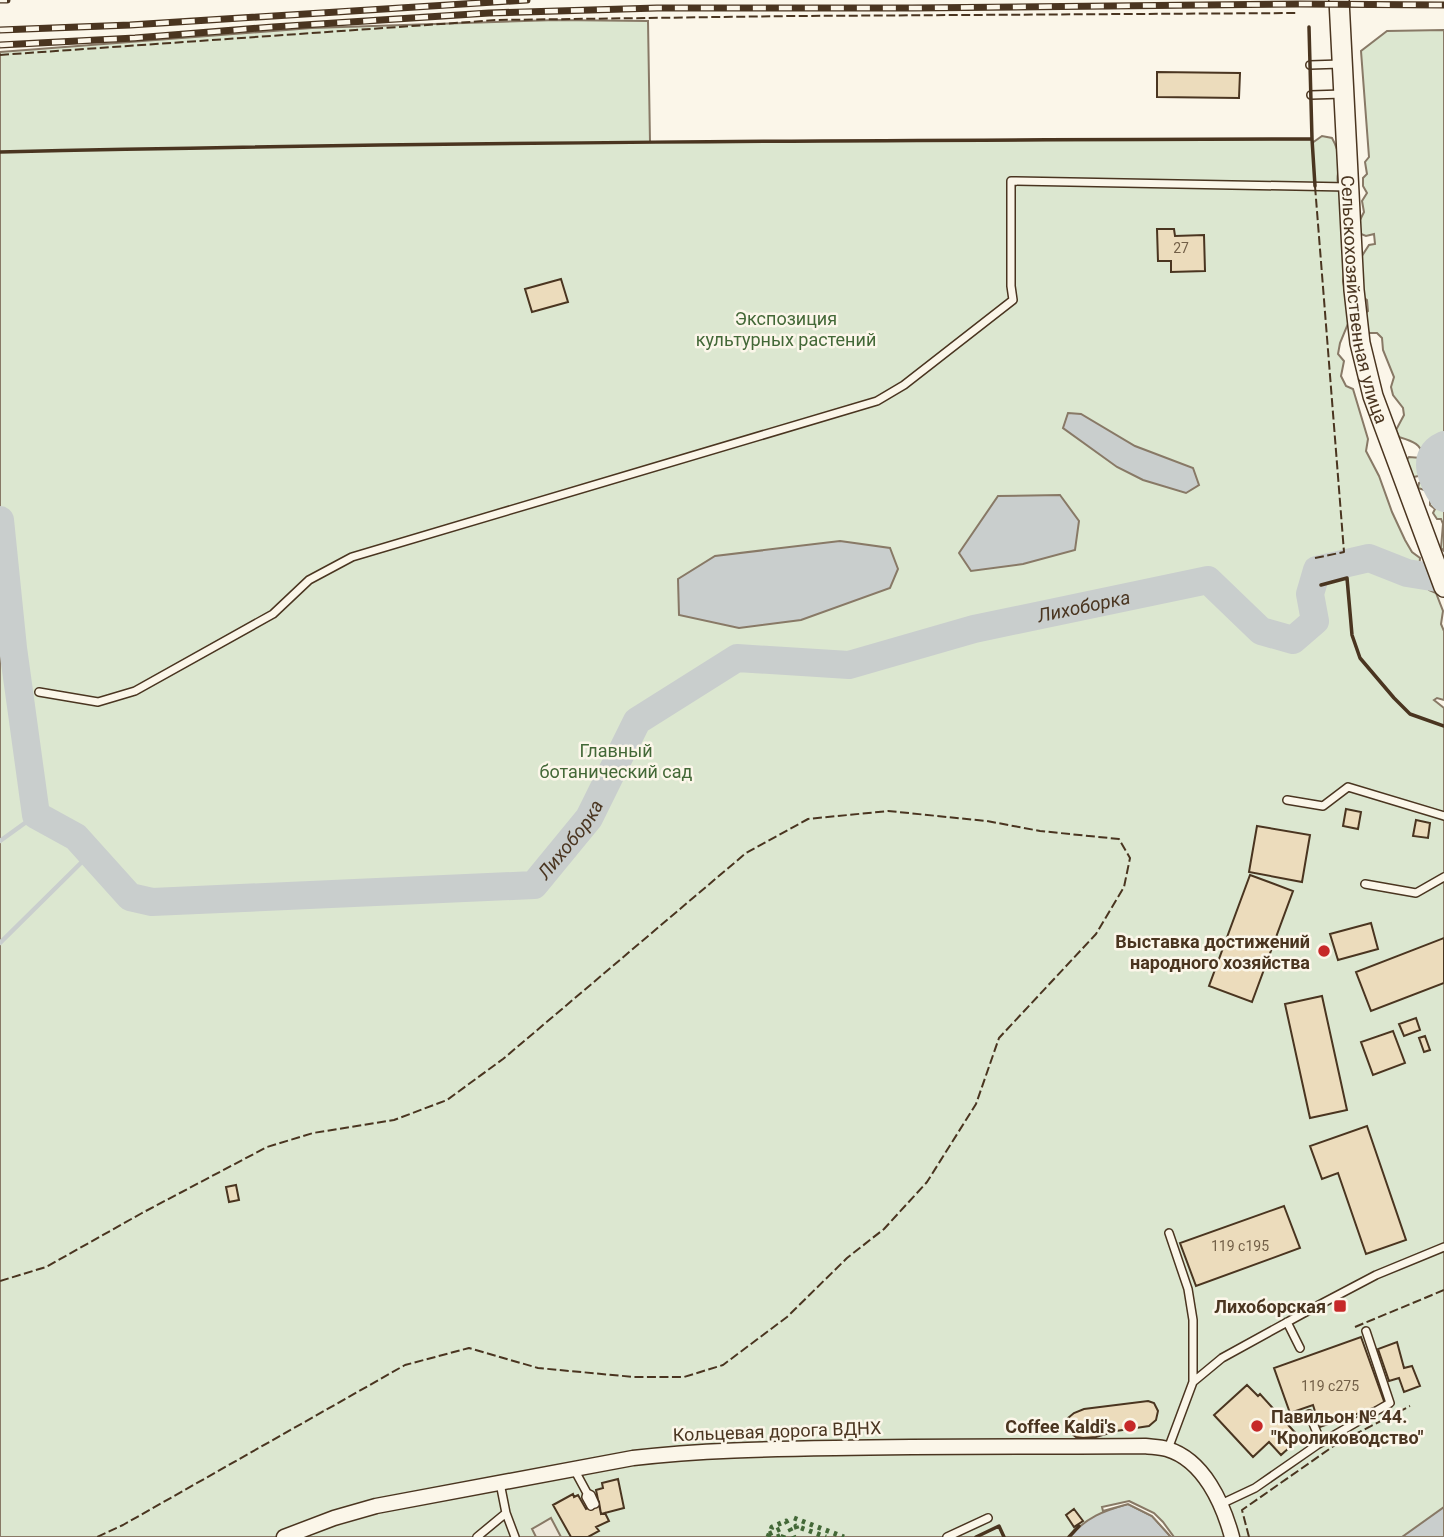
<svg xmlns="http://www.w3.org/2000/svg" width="1444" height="1537" font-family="Roboto,sans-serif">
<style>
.green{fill:#dce7d0;stroke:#887966;stroke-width:2}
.parking{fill:#ede7d9;stroke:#887966;stroke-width:2}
.water{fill:#c9cecd;stroke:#887966;stroke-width:2}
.pier{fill:#fbf6e9;stroke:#887966;stroke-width:2}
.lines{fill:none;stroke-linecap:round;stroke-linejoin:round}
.stream{stroke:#c9cecd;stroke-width:4.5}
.river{stroke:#c9cecd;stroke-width:28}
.building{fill:#ecdcbc;stroke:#4a3520;stroke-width:2}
.service-casing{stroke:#4a3520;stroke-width:10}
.minor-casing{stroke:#4a3520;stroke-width:17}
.secondary-casing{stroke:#4a3520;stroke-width:22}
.service{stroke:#fbf6e9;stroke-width:7}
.minor{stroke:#fbf6e9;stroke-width:14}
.secondary{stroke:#fbf6e9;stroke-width:19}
.rail-casing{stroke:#4a3520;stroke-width:7}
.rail{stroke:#fbf6e9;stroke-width:4.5;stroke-dasharray:13;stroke-linecap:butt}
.hedge{stroke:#436837;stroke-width:5;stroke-dasharray:3.5 5;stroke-linecap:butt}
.fence{stroke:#4a3520;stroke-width:2;stroke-dasharray:9 3.5;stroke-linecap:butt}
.wall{stroke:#4a3520;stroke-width:3.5}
.poi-dot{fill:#c62828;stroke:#fbf6e9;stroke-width:2.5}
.labels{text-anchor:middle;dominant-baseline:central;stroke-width:5;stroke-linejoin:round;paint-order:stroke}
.number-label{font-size:14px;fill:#725f47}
.street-label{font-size:18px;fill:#4a3520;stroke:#fbf6e9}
.park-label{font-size:18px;fill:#436837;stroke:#fbf6e9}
.poi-label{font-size:18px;font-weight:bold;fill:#4a3520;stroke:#fbf6e9;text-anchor:end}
.water-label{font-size:19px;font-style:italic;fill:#4a3520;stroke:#fbf6e9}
</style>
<rect width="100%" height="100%" fill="#fbf6e9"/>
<path class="green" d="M 556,20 L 648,21 L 650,142 L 1312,139 L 1312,143 L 1322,136 L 1332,138 C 1336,145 1339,153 1339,162 C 1339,176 1334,178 1342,192 L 1345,266 L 1343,281 L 1350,319 L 1340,343 L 1338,354 L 1344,361 L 1341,376 L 1346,386 L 1353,389 L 1368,439 L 1366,451 L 1379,476 L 1392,512 L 1405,540 L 1412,552 L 1420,558 L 1419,569 L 1429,590 L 1436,593 L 1443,611 L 1441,624 L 1444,631 L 1444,700 L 1437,698 L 1434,700 L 1444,708 L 1444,1537 L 0,1537 L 0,52 L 312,28 Z
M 1444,30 L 1444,551 L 1441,548 L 1443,524 L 1441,519 L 1437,519 L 1433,513 L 1435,509 L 1430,505 L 1430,496 L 1428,491 L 1418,488 L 1419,483 L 1426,480 L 1423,475 L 1414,477 L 1410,475 L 1406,461 L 1409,457 L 1421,458 C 1425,444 1409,440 1399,437 L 1396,430 L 1404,415 L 1403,408 L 1393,395 L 1391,387 L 1394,377 L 1383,350 L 1382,338 L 1377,333 L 1369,333 L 1362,321 L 1364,314 L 1368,311 L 1367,300 L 1363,297 L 1358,262 L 1369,245 L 1375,244 L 1374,234 L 1366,236 L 1361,234 L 1359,222 L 1364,212 L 1362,201 L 1367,193 L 1363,186 L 1363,178 L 1367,174 L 1365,162 L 1369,157 L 1361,51 L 1387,31 Z"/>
<path class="parking" d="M 551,1518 L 561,1537 L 536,1537 L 532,1529 Z"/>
<path class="water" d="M 1068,413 L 1081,414 L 1135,446 L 1193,468 L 1199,485 L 1186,493 L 1143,480 L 1117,467 L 1063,428 Z
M 1060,495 L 1079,521 L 1075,550 L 1023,564 L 971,571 L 959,553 L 998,496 Z
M 840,541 L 890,548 L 898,569 L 890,588 L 801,620 L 739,628 L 679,615 L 678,579 L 715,556 Z
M 1128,1504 L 1152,1516 L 1171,1537 L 1069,1537 C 1087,1517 1103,1511 1128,1504 Z
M 1444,1507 L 1444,1537 L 1402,1537 Z"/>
<path class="pier" d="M 1129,1501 L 1154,1513 L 1163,1522 L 1174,1537 L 1171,1537 L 1152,1516 L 1128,1504 L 1103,1511 L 1102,1507 Z"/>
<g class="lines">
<path class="stream" d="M 0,627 L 13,648
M 0,841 L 36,815
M 0,943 L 91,853"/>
<g class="river">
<path d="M 1444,445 C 1419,456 1433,482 1444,498"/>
<path id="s1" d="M 0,520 L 13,648 L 36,815 L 76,837 L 130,897 L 152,902 L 534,885 L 589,818 L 637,721 L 737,658 L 849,665 L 974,629 L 1208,580 L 1261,631 L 1293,640 L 1315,621 L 1310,594 L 1317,570 L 1369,558 L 1407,573 L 1444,579"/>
</g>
</g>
<path class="building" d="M 1157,72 L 1240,73 L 1239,98 L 1157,97 Z
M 1157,229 L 1174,229 L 1175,236 L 1204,235 L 1205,271 L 1171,272 L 1171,261 L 1158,261 Z
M 561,279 L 568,302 L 532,312 L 525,289 Z
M 1346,809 L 1361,812 L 1358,829 L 1343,826 Z
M 1416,820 L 1430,823 L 1428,838 L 1413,836 Z
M 1257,826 L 1310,835 L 1302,882 L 1249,872 Z
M 1250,875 L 1293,891 L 1252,1002 L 1209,986 Z
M 1371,923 L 1378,949 L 1338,960 L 1330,934 Z
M 1444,938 L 1444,983 L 1371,1011 L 1356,972 Z
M 1322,996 L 1347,1110 L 1310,1118 L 1285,1004 Z
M 1416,1018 L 1420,1030 L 1404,1036 L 1399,1024 Z
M 1393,1031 L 1405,1063 L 1373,1075 L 1361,1042 Z
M 1425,1036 L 1430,1050 L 1424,1052 L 1419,1038 Z
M 1367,1126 L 1406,1240 L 1366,1254 L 1338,1173 L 1322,1179 L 1310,1146 Z
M 236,1185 L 239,1200 L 229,1202 L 226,1187 Z
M 1284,1206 L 1300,1248 L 1196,1286 L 1180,1243 Z
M 1361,1337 L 1385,1404 L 1320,1427 L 1313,1405 L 1290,1413 L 1274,1368 Z
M 1397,1342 L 1404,1368 L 1412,1366 L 1420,1386 L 1404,1392 L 1399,1378 L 1389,1381 L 1378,1349 Z
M 1247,1385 L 1258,1396 L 1260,1394 L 1300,1438 L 1281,1455 L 1269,1442 L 1253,1457 L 1214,1415 Z
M 1148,1401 L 1154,1403 L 1158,1411 L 1156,1420 L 1149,1426 L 1116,1431 L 1096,1437 L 1083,1438 L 1076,1437 L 1067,1430 L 1068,1418 L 1074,1413 L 1084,1409 Z
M 618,1479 L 624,1508 L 601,1514 L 596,1490 L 603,1488 L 602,1483 Z
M 573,1494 L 574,1497 L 578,1495 L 586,1509 L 599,1502 L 601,1514 L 605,1513 L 609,1521 L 596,1527 L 599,1531 L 588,1537 L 571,1537 L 553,1505 Z
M 1074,1509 L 1083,1521 L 1074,1527 L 1066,1515 Z"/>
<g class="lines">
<defs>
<path id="service" d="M 1310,65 L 1341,64
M 1311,95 L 1343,94
M 39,692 L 98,702 L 135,691 L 273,614 L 309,580 L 352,557 L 877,401 L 904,385 L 1013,300 L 1011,286 L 1011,181 L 1348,187
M 1287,800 L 1323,806 L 1348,787 L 1444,816
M 1365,884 L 1416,893 L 1444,877
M 1169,1233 L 1188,1289 L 1193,1320 L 1193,1382
M 1287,1322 L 1300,1348
M 1309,1414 L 1321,1442
M 1168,1449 L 1193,1382 L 1222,1358 L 1302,1314 L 1376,1275 L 1444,1247
M 574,1469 L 587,1493
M 500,1483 L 506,1513 L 515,1537
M 1221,1504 L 1255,1488 L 1317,1445 L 1390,1403 L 1366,1331
M 591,1506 L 586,1497 L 587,1493 L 591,1495 L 595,1504
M 477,1537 L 506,1513
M 947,1537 L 988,1518"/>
<path id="minor" d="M 284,1537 L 334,1518 L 376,1506 L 633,1458 C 700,1450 768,1449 835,1448 C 939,1446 1042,1447 1145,1446 C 1152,1447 1160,1447 1167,1449 C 1204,1460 1223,1504 1232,1537"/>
<g id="secondary">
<path id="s2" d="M 1339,0 L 1354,290 L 1360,343 L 1373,396 L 1444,587"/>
</g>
</defs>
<use href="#service" class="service-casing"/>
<use href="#minor" class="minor-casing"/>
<use href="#secondary" class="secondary-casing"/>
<use href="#service" class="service"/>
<use href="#minor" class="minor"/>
<use href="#secondary" class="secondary"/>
<defs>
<path id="rail" d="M 0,0 L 7,0
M 0,30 L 130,25 L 527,0
M 0,45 L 135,38 L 273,27 L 489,13 L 657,8 L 912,8 L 1299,4 L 1444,5"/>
</defs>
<use href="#rail" class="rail-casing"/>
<use href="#rail" class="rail"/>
<path class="hedge" d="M 794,1518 L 844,1537
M 797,1529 L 796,1526 L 826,1537
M 769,1534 L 782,1528
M 768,1537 L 772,1527 L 786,1521 L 794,1537
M 777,1537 L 784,1534 L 783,1537"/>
<path class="fence" d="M 0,55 L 497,20 L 795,16 L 1298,13
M 1315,558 L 1344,552 L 1315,186
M 0,1281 L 46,1267 L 142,1213 L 267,1147 L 313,1133 L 394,1120 L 447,1100 L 503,1059 L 746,853 L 808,819 L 888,811 L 987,821 L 1040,831 L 1119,839 L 1130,858 L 1124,887 L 1096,934 L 999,1038 L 976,1104 L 927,1182 L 884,1229 L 847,1258 L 787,1317 L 723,1365 L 684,1377 L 634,1377 L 538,1368 L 469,1348 L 405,1365 L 123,1525 L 97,1537
M 1355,1327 L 1444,1290
M 1249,1537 L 1242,1510 L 1338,1443 L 1410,1406"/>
<path class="wall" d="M 1309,27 L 1312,139 L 1315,186
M 0,152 C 437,142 874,140 1312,139
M 1321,585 L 1347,578 L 1352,635 L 1360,658 L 1394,698 L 1410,714 L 1444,726
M 976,1537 L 999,1526 L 1004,1537
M 1069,1537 L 1079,1526"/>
</g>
<g class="poi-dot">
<circle cx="1324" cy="951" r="7"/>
<rect x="1333" y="1299" width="14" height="14" rx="3.5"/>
<circle cx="1130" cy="1426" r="7"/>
<circle cx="1257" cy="1426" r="7"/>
</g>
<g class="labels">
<g class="number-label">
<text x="1181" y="248">27</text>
<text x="1240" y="1246">119 с195</text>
<text x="1330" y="1386">119 с275</text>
</g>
<g class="street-label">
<text stroke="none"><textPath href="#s2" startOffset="301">Сельскохозяйственная улица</textPath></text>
<text transform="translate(777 1431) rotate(-2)">Кольцевая дорога ВДНХ</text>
</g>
<g class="park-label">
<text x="786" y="318">Экспозиция<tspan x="786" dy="21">культурных растений</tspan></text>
<text x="616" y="750">Главный<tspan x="616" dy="21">ботанический сад</tspan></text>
</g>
<g class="poi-label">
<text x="1310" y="941">Выставка достижений<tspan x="1310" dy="21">народного хозяйства</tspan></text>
<text x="1326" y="1306">Лихоборская</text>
<text x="1271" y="1416" text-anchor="start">Павильон № 44.<tspan x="1271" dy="21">"Кролиководство"</tspan></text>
<text x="1116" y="1426">Coffee Kaldi's</text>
</g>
<g class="water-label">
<text stroke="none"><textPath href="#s1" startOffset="1496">Лихоборка</textPath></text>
<text stroke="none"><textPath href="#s1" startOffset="887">Лихоборка</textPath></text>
</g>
</g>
</svg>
